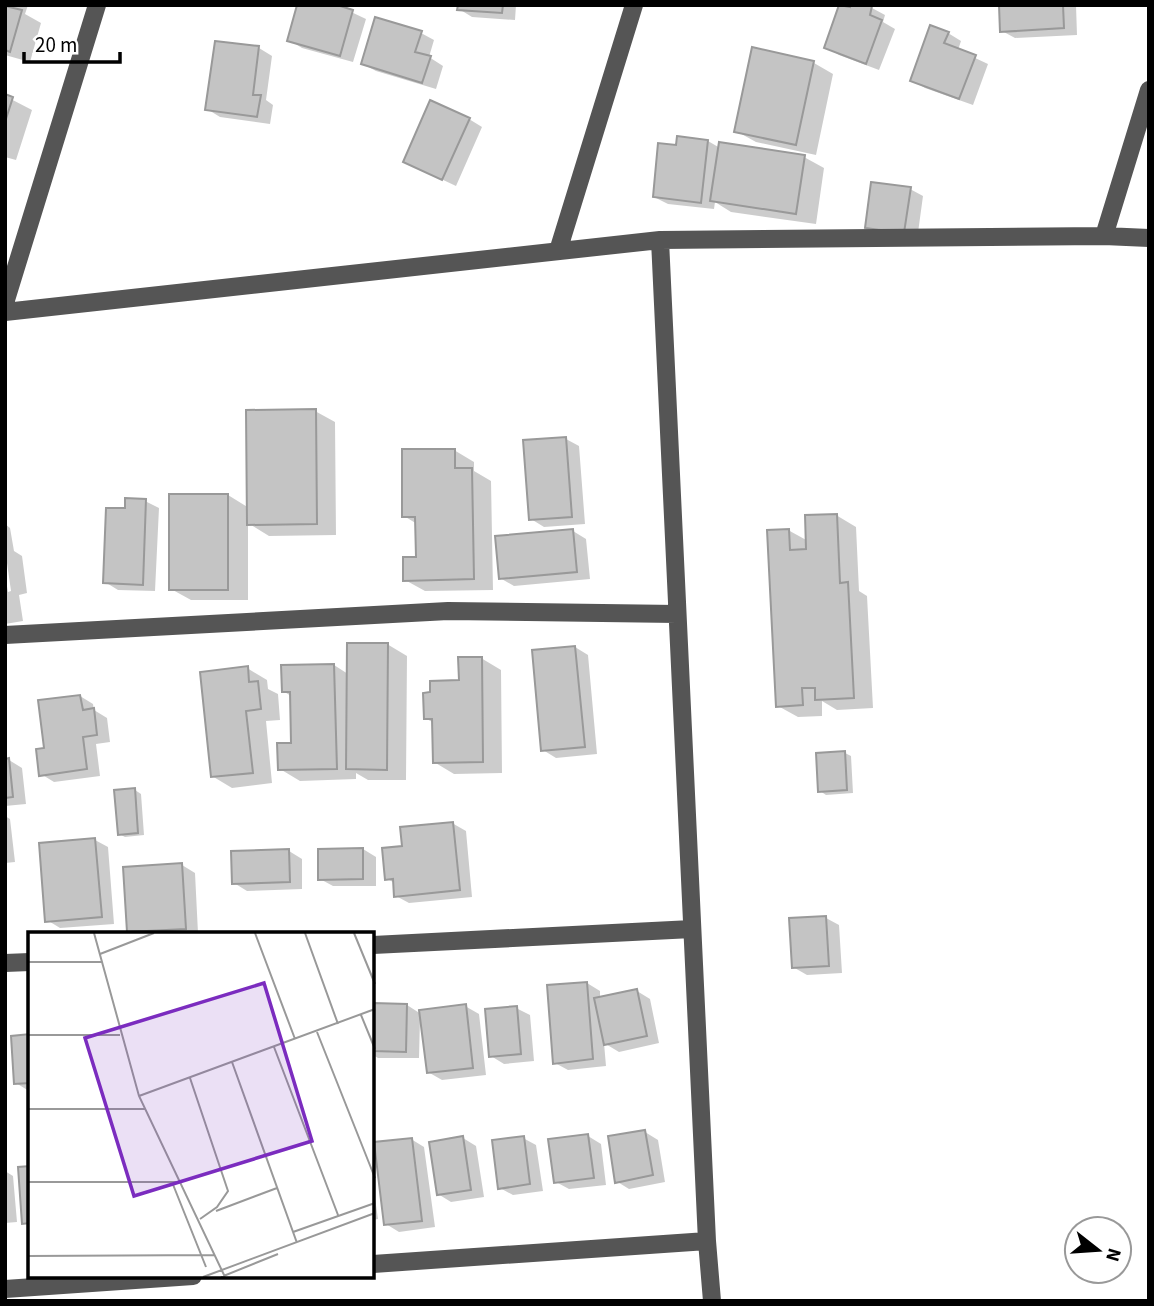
<svg xmlns="http://www.w3.org/2000/svg" width="1154" height="1306" font-family="'Source Sans 3',sans-serif">
<style>
.shadow{fill:#0003}
.building{fill:#c4c4c4;stroke:#999;stroke-width:2}
.lines{fill:none;stroke-linecap:round;stroke-linejoin:round}
.minor{stroke:#555;stroke-width:18}
.inset-road{fill:none;stroke:#999;stroke-width:2}
.view{fill:#7b2cbf;fill-opacity:0.15;stroke:#7b2cbf;stroke-width:3.5}
.inset-edge{fill:none;stroke:#000;stroke-width:3.5}
</style>
<rect width="100%" height="100%" fill="#fff"/>
<path class="shadow" d="M 5,5 L 28,5 L 25,14 L 41,23 L 30,62 L 5,55 Z
M 299,5 L 348,5 L 347,10 L 366,19 L 353,62 L 302,48 L 289,40 Z
M 459,5 L 516,5 L 515,20 L 472,17 L 459,9 Z
M 1001,5 L 1076,5 L 1077,35 L 1015,38 L 1002,31 Z
M 872,8 L 885,15 L 883,22 L 895,29 L 879,70 L 839,55 L 826,47 L 851,10 Z
M 421,33 L 434,40 L 429,57 L 443,66 L 436,89 L 376,71 L 363,64 Z
M 948,33 L 961,41 L 958,50 L 988,64 L 973,105 L 925,88 L 912,80 Z
M 216,43 L 259,48 L 272,56 L 266,100 L 273,105 L 270,124 L 220,117 L 207,109 Z
M 814,63 L 833,74 L 816,155 L 756,142 L 736,131 Z
M 5,96 L 32,110 L 16,160 L 5,157 Z
M 469,119 L 482,127 L 456,186 L 405,162 Z
M 708,141 L 720,148 L 804,157 L 824,168 L 816,224 L 731,212 L 715,202 L 714,209 L 668,204 L 654,197 L 678,147 Z
M 910,189 L 923,196 L 917,240 L 880,234 L 866,227 Z
M 315,411 L 335,422 L 336,535 L 269,536 L 248,523 L 248,600 L 191,600 L 171,589 L 228,495 L 249,508 Z
M 566,439 L 579,446 L 585,524 L 544,527 L 531,519 Z
M 454,450 L 474,462 L 474,471 L 491,481 L 493,590 L 425,591 L 405,580 L 418,558 L 417,524 L 404,516 Z
M 145,501 L 159,508 L 155,591 L 118,590 L 105,582 L 127,510 Z
M 836,515 L 856,527 L 859,591 L 867,596 L 873,708 L 837,710 L 822,701 L 822,716 L 798,717 L 778,706 L 788,530 L 808,541 Z
M 5,524 L 10,528 L 14,551 L 22,556 L 27,593 L 19,595 L 23,621 L 5,624 L 5,575 L 8,592 L 11,591 L 5,549 Z
M 573,531 L 586,539 L 590,579 L 514,586 L 500,578 Z
M 387,644 L 407,656 L 406,780 L 368,780 L 356,773 L 356,779 L 300,781 L 280,769 L 293,745 L 291,696 L 283,691 L 334,665 L 348,674 Z
M 575,647 L 588,655 L 597,754 L 556,758 L 543,750 Z
M 481,658 L 501,670 L 502,773 L 454,774 L 434,762 L 434,723 L 425,718 Z
M 247,668 L 267,680 L 268,689 L 278,694 L 280,720 L 266,721 L 272,783 L 232,788 L 212,776 Z
M 80,696 L 93,704 L 94,710 L 107,718 L 110,742 L 96,744 L 100,776 L 54,782 L 41,774 L 46,750 Z
M 845,753 L 851,756 L 853,793 L 826,795 L 820,791 Z
M 5,760 L 9,760 L 22,768 L 26,804 L 5,806 Z
M 135,790 L 141,794 L 144,835 L 125,837 L 119,834 Z
M 5,816 L 10,819 L 15,862 L 5,863 Z
M 452,823 L 466,831 L 472,897 L 409,903 L 396,896 L 395,883 L 387,879 L 404,847 Z
M 95,840 L 108,847 L 114,924 L 60,928 L 47,920 Z
M 363,849 L 376,857 L 376,886 L 333,886 L 320,879 Z
M 289,851 L 302,859 L 302,889 L 247,891 L 234,883 Z
M 182,865 L 195,873 L 198,933 L 133,933 L 128,931 Z
M 826,918 L 839,925 L 842,973 L 807,975 L 793,967 Z
M 587,983 L 600,991 L 600,999 L 637,991 L 650,999 L 659,1043 L 619,1052 L 604,1043 L 606,1066 L 568,1070 L 555,1063 Z
M 373,1005 L 407,1005 L 421,1014 L 465,1006 L 479,1014 L 486,1075 L 442,1080 L 428,1072 L 422,1019 L 420,1019 L 419,1058 L 378,1058 L 373,1055 Z
M 516,1008 L 530,1015 L 534,1061 L 504,1064 L 491,1056 Z
M 30,1036 L 30,1091 L 29,1091 L 16,1083 Z
M 645,1132 L 658,1140 L 665,1182 L 629,1189 L 616,1181 Z
M 588,1136 L 601,1144 L 606,1185 L 569,1189 L 556,1182 Z
M 463,1138 L 476,1146 L 484,1197 L 451,1202 L 438,1194 Z
M 523,1138 L 536,1145 L 543,1191 L 513,1195 L 500,1188 Z
M 411,1139 L 424,1147 L 435,1227 L 399,1232 L 386,1224 Z
M 5,1171 L 13,1176 L 17,1222 L 5,1223 Z
M 373,1184 L 378,1219 L 373,1220 Z"/>
<path class="building" d="M 297,5 L 337,5 L 353,10 L 340,56 L 287,41 Z
M 458,5 L 503,5 L 502,13 L 457,10 Z
M 839,5 L 850,7 L 850,5 L 870,5 L 872,6 L 870,15 L 882,20 L 866,64 L 824,48 Z
M 999,5 L 1063,5 L 1064,28 L 1000,32 Z
M 5,6 L 22,10 L 10,52 L 5,50 Z
M 375,17 L 422,31 L 415,52 L 431,56 L 422,83 L 361,64 Z
M 930,25 L 949,32 L 944,43 L 976,55 L 959,99 L 910,81 Z
M 215,41 L 259,46 L 253,95 L 261,95 L 257,117 L 205,110 Z
M 752,47 L 814,61 L 796,145 L 734,132 Z
M 5,94 L 13,97 L 5,122 Z
M 430,100 L 470,118 L 442,180 L 403,162 Z
M 677,136 L 708,140 L 701,203 L 653,197 L 658,143 L 676,145 Z
M 719,142 L 805,155 L 796,214 L 710,201 Z
M 871,182 L 911,187 L 904,233 L 865,228 Z
M 316,409 L 317,524 L 247,525 L 246,410 Z
M 566,437 L 572,517 L 529,520 L 523,440 Z
M 402,449 L 455,449 L 455,468 L 472,468 L 474,579 L 403,581 L 403,557 L 416,557 L 415,517 L 402,517 Z
M 169,494 L 228,494 L 228,590 L 169,590 Z
M 125,498 L 146,499 L 143,585 L 103,583 L 106,508 L 125,508 Z
M 837,514 L 840,583 L 848,582 L 854,698 L 815,700 L 815,688 L 802,688 L 803,705 L 776,707 L 767,530 L 789,529 L 790,550 L 806,549 L 805,515 Z
M 573,529 L 577,572 L 499,579 L 495,536 Z
M 347,643 L 388,643 L 387,770 L 346,769 Z
M 575,646 L 585,747 L 541,751 L 532,650 Z
M 458,657 L 482,657 L 483,762 L 433,763 L 432,719 L 424,719 L 423,693 L 430,692 L 430,681 L 459,680 Z
M 334,664 L 337,769 L 278,770 L 277,743 L 291,743 L 290,692 L 282,692 L 281,665 Z
M 248,666 L 249,682 L 258,681 L 261,709 L 246,711 L 253,773 L 211,777 L 200,672 Z
M 80,695 L 83,710 L 94,708 L 97,735 L 83,737 L 87,769 L 39,776 L 36,749 L 44,748 L 38,700 Z
M 845,751 L 847,790 L 818,792 L 816,753 Z
M 9,758 L 13,797 L 5,798 L 5,759 Z
M 135,788 L 138,833 L 118,835 L 114,790 Z
M 453,822 L 460,890 L 394,897 L 393,879 L 385,880 L 382,848 L 402,846 L 400,827 Z
M 95,838 L 102,917 L 45,922 L 39,843 Z
M 363,848 L 363,879 L 318,880 L 318,849 Z
M 289,849 L 290,882 L 232,884 L 231,851 Z
M 182,863 L 186,929 L 127,932 L 123,867 Z
M 826,916 L 829,966 L 792,968 L 789,918 Z
M 587,982 L 593,1059 L 553,1064 L 547,985 Z
M 637,989 L 647,1036 L 604,1045 L 594,998 Z
M 373,1003 L 407,1004 L 406,1052 L 373,1051 Z
M 466,1004 L 473,1068 L 427,1073 L 419,1010 Z
M 517,1006 L 521,1054 L 489,1057 L 485,1009 Z
M 30,1034 L 30,1083 L 14,1084 L 11,1036 Z
M 645,1130 L 653,1175 L 615,1183 L 608,1136 Z
M 588,1134 L 594,1178 L 554,1183 L 548,1139 Z
M 463,1136 L 471,1190 L 437,1195 L 429,1142 Z
M 524,1136 L 530,1184 L 498,1189 L 492,1140 Z
M 412,1138 L 422,1221 L 384,1225 L 374,1142 Z
M 30,1166 L 30,1223 L 22,1224 L 18,1167 Z"/>
<g class="lines">
<path class="minor" d="M 1104,236 L 1149,90
M 660,240 L 707,1241 L 712,1301
M 558,251 L 634,5
M 5,303 L 97,5
M 5,312 L 660,240 L 1104,236 L 1149,238
M 5,635 L 448,611 L 677,614
M 373,945 L 692,929
M 5,963 L 30,962
M 373,1264 L 707,1241
M 5,1289 L 193,1276"/>
</g>
<g transform="translate(28 932)">
<rect width="346" height="346" fill="#fff"/>
<path class="inset-road" d="M 66,1 L 111,164 L 197,345M 227,1 L 267,107M 277,1 L 310,92M 326,1 L 347,52M 72,22 L 126,1M 0,30 L 74,30M 333,83 L 347,117M 289,100 L 347,246M 0,103 L 92,103M 246,115 L 310,283M 204,130 L 269,311M 162,146 L 200,259 L 189,275 L 172,287M 111,164 L 347,77M 0,177 L 117,177M 0,250 L 148,250M 144,250 L 178,335M 188,279 L 249,256M 265,300 L 347,271M 0,324 L 187,323M 175,345 L 347,281M 193,345 L 250,322"/>
<path class="view" d="M 236,51 L 284,209 L 106,264 L 57,106 Z"/>
<rect width="346" height="346" class="inset-edge"/>
</g>
<rect width="1154" height="1306" fill="none" stroke="#000000" stroke-width="14"/>
<g transform="translate(1098 1250) rotate(107)"><circle r="33" fill="#ffffff" stroke="#999999" stroke-width="2"/>
<path d="M0-5L12 26L0 18L-12 26Z" fill="#000000"/>
<text y="-10" font-size="19" font-weight="bold" text-anchor="middle" fill="#000000">N</text>
</g>
<path d="M24 52v10h96v-10" fill="none" stroke="#000000" stroke-width="3.5"/>
<text x="35" y="52" font-size="21" fill="#000000" stroke="#ffffff" stroke-width="5" paint-order="stroke">20 m</text>
</svg>
